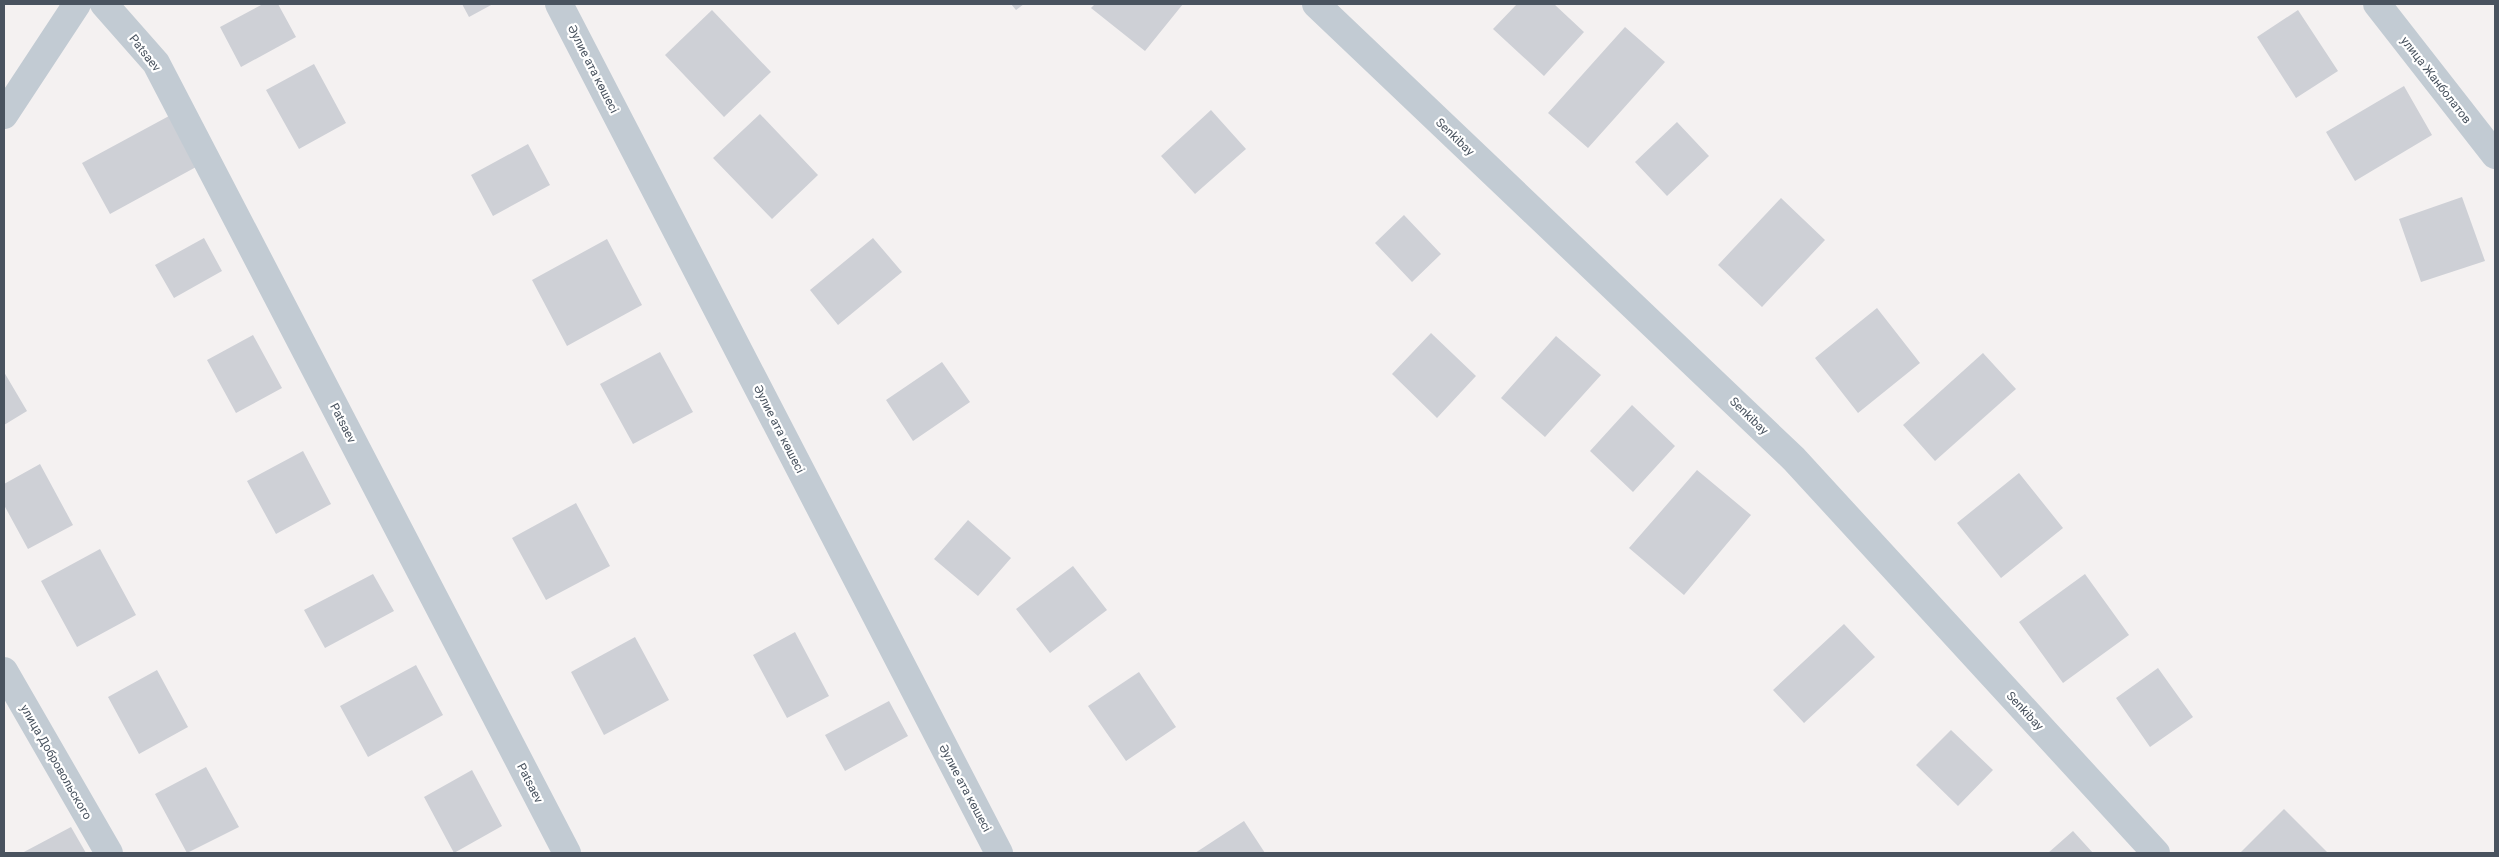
<svg xmlns="http://www.w3.org/2000/svg" width="2499" height="857" font-family="Roboto,sans-serif">
<style>
.building{fill:#ced0d6}
.lines{fill:none;stroke-linecap:round;stroke-linejoin:round}
.street{stroke:#c2cbd3;stroke-width:28}
.labels{text-anchor:middle;dominant-baseline:central;stroke-width:4.5;stroke-linejoin:round;paint-order:stroke}
.street-label{font-size:12px;fill:#49535f;stroke:#fff}
</style>
<rect width="100%" height="100%" fill="#f4f1f1"/>
<path class="building" d="M 263,4 L 278,4 L 296,37 L 241,67 L 220,27 Z
M 462,4 L 493,4 L 469,17 Z
M 1011,4 L 1024,4 L 1016,10 Z
M 1095,4 L 1183,4 L 1145,51 L 1091,8 Z
M 1517,4 L 1554,4 L 1584,32 L 1544,76 L 1493,29 Z
M 712,10 L 771,72 L 724,117 L 665,55 Z
M 2298,10 L 2338,71 L 2296,98 L 2257,37 Z
M 1625,27 L 1665,62 L 1588,148 L 1548,113 Z
M 314,64 L 346,123 L 299,149 L 266,90 Z
M 2404,86 L 2432,135 L 2355,181 L 2326,132 Z
M 1211,110 L 1246,149 L 1195,194 L 1161,156 Z
M 760,114 L 818,175 L 772,219 L 713,158 Z
M 169,116 L 196,167 L 110,214 L 82,163 Z
M 1677,122 L 1709,156 L 1667,196 L 1635,162 Z
M 528,144 L 550,185 L 493,216 L 471,175 Z
M 2462,197 L 2485,261 L 2421,282 L 2399,219 Z
M 1781,198 L 1825,240 L 1762,307 L 1718,265 Z
M 1404,215 L 1441,254 L 1412,282 L 1375,243 Z
M 204,238 L 222,271 L 174,298 L 155,265 Z
M 873,238 L 902,272 L 838,325 L 810,290 Z
M 607,239 L 642,305 L 567,346 L 532,280 Z
M 1877,308 L 1920,363 L 1858,413 L 1815,358 Z
M 1431,333 L 1476,376 L 1437,418 L 1392,374 Z
M 253,335 L 282,388 L 236,413 L 207,360 Z
M 1556,336 L 1601,375 L 1545,437 L 1501,398 Z
M 660,352 L 693,412 L 633,444 L 600,384 Z
M 1983,353 L 2016,389 L 1935,461 L 1903,425 Z
M 942,362 L 970,402 L 913,441 L 886,400 Z
M 4,372 L 27,411 L 4,425 Z
M 1632,405 L 1675,446 L 1633,492 L 1590,451 Z
M 303,451 L 331,504 L 276,534 L 247,481 Z
M 40,464 L 73,525 L 28,549 L 4,505 L 4,484 Z
M 1697,470 L 1751,515 L 1684,595 L 1629,548 Z
M 2019,473 L 2063,528 L 2001,578 L 1957,523 Z
M 576,503 L 610,566 L 546,600 L 512,538 Z
M 968,520 L 1011,558 L 978,596 L 934,559 Z
M 100,549 L 136,615 L 77,647 L 41,581 Z
M 1073,566 L 1107,610 L 1050,653 L 1016,609 Z
M 373,574 L 394,611 L 325,648 L 304,610 Z
M 2085,574 L 2129,635 L 2063,683 L 2019,622 Z
M 1844,624 L 1875,657 L 1804,723 L 1773,690 Z
M 795,632 L 829,696 L 787,718 L 753,655 Z
M 635,637 L 669,700 L 604,735 L 571,672 Z
M 416,665 L 443,715 L 368,757 L 340,706 Z
M 2158,668 L 2193,717 L 2150,747 L 2116,698 Z
M 157,670 L 188,727 L 139,754 L 108,697 Z
M 1139,672 L 1176,727 L 1126,761 L 1088,706 Z
M 889,701 L 908,736 L 845,771 L 825,735 Z
M 1951,730 L 1993,770 L 1958,806 L 1916,765 Z
M 206,767 L 239,827 L 187,853 L 155,794 Z
M 472,770 L 502,826 L 454,853 L 424,797 Z
M 2284,809 L 2328,853 L 2240,853 Z
M 1244,821 L 1265,853 L 1195,853 Z
M 71,827 L 86,853 L 22,853 Z
M 2073,831 L 2093,853 L 2048,853 Z"/>
<g class="lines">
<path class="street" d="M 104,4 L 156,63 L 567,853
M 559,4 L 999,853
M 1316,4 L 1794,459 L 2156,853
M 2377,4 L 2495,155
M 4,115 L 77,4
M 4,671 L 109,853"/>
</g>
<g class="labels">
<g class="street-label">
<text transform="translate(145 53) rotate(52)">Patsaev</text>
<text transform="translate(593 69) rotate(63)">Әулие ата көшесі</text>
<text transform="translate(2436 80) rotate(52)">улица Жанболатов</text>
<text transform="translate(1455 137) rotate(44)">Senkibay</text>
<text transform="translate(1749 416) rotate(44)">Senkibay</text>
<text transform="translate(343 423) rotate(63)">Patsaev</text>
<text transform="translate(779 429) rotate(63)">Әулие ата көшесі</text>
<text transform="translate(2025 711) rotate(47)">Senkibay</text>
<text transform="translate(56 762) rotate(60)">улица Добровольского</text>
<text transform="translate(530 783) rotate(63)">Patsaev</text>
<text transform="translate(965 788) rotate(62)">Әулие ата көшесі</text>
</g>
</g>
<rect width="2499" height="857" fill="none" stroke="#49535f" stroke-width="10"/>
</svg>
